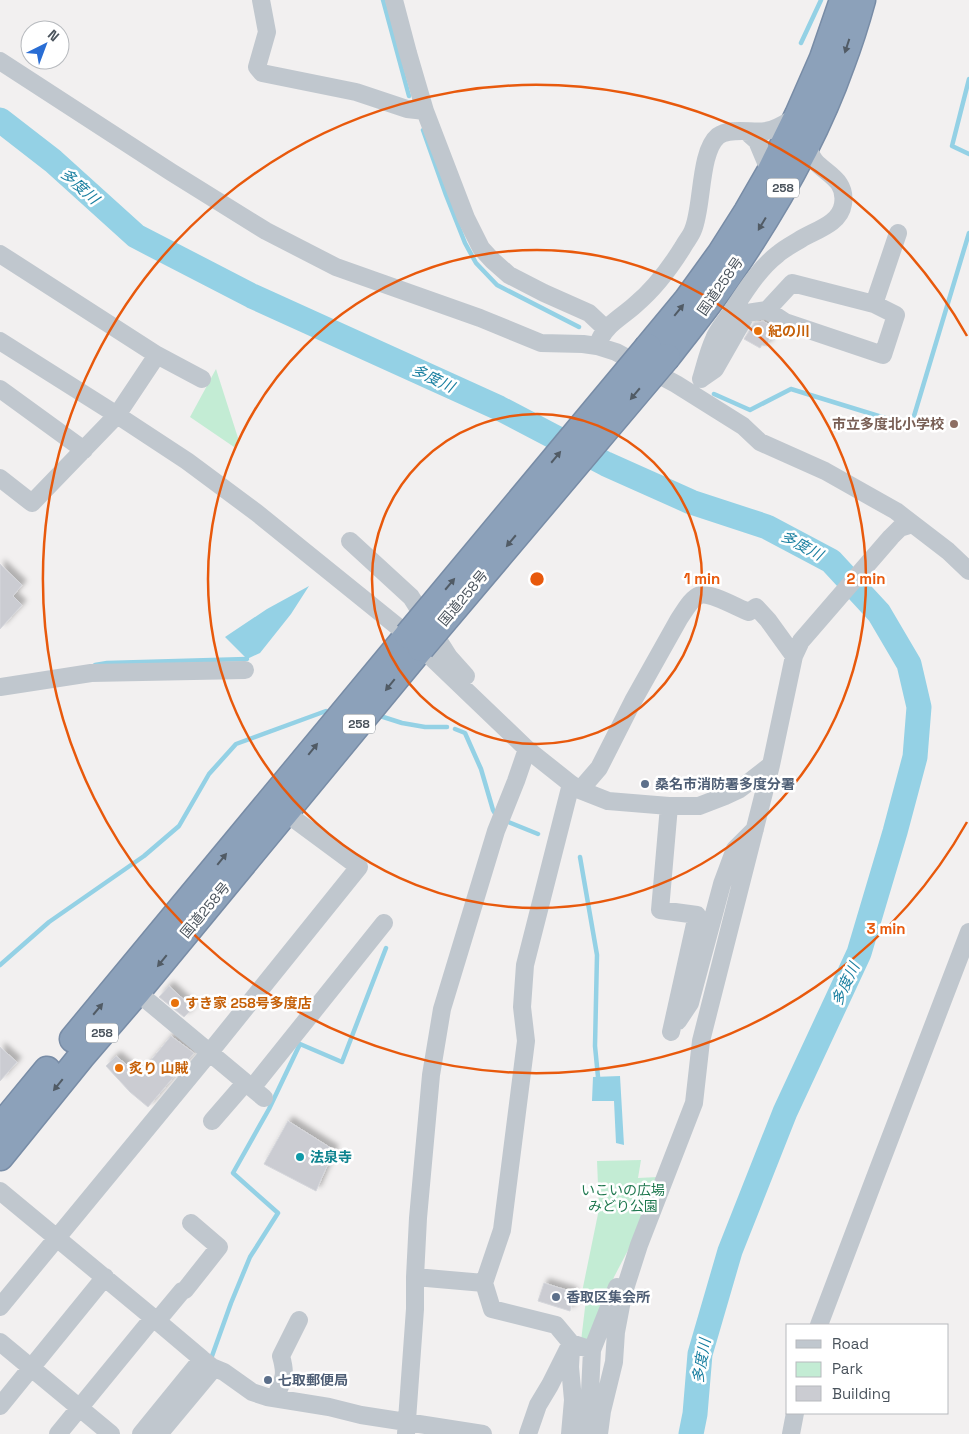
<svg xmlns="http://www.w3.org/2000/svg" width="969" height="1434" font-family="'Space Grotesk','Noto Sans JP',sans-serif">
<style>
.green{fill:#c3ecd4}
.water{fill:#94d1e5}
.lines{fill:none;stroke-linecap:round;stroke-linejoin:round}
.stream{stroke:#94d1e5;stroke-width:4.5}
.river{stroke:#94d1e5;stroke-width:25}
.building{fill:#cbccd2;stroke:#d5d6db;filter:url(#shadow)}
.highway-casing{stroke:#788ca6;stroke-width:29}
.minor{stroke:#c0c7ce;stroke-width:18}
.highway{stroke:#8ca1ba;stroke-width:26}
.highway-bridge-casing{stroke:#788ca6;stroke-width:29;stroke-linecap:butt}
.highway-bridge{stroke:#8ca1ba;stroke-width:26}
.oneway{fill:#515b65}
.ring{fill:none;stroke:#e8590c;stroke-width:2.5}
.food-dot{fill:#e8710a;stroke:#fff;stroke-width:2}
.education-dot{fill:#8d6e63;stroke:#fff;stroke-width:2}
.service-dot{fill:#5c6f8a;stroke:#fff;stroke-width:2}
.culture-dot{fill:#0f9aa8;stroke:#fff;stroke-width:2}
.labels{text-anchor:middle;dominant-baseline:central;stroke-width:5;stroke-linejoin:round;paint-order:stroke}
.shield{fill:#fff;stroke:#80878d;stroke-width:1}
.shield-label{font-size:12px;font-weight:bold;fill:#4a535c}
.street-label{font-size:14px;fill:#4a535c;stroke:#fff}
.food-label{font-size:14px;font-weight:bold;fill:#c56008;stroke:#fff;text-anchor:start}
.education-label{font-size:14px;font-weight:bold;fill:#785e54;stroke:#fff;text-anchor:end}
.service-label{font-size:14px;font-weight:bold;fill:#4e5e75;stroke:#fff;text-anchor:start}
.culture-label{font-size:14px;font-weight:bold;fill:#0d838f;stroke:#fff;text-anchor:start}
.park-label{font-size:14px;fill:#1f784f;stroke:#fff}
.water-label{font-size:15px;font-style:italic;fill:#197fa0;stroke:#fff}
.centre{fill:#e8590c;stroke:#fff;stroke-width:2.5}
.ring-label{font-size:15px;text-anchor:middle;font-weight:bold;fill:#e8590c;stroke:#fff;stroke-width:5;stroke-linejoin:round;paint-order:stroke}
</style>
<defs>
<filter id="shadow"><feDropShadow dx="4.5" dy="-4.5" stdDeviation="2.5" flood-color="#0004"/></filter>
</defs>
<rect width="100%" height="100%" fill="#f2f0f0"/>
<path class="green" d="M 216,369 L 239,441 L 234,447 L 190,417 Z
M 641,1160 L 638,1178 L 658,1177 L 637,1233 L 614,1277 L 589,1343 L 581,1341 L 587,1291 L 582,1292 L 599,1209 L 597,1161 Z"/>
<path class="water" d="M 309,586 L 291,614 L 260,653 L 247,659 L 225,637 L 267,609 Z
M 620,1076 L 624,1145 L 616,1143 L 614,1101 L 592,1101 L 593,1077 Z"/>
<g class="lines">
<path class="stream" d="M 383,0 L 409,96
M 801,43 L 821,0
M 969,79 L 952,146 L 969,154
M 423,130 L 446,195 L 465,243 L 476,263 L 497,285 L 579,327
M 714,394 L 750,410 L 791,389 L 911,426 L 969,233
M 95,665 L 107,663 L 247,659
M 377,715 L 402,723 L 425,727 L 447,727
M 455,729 L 465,733 L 481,769 L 493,810 L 496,815
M 506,821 L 538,834
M 580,857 L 597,955 L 595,1046 L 598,1077
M 0,965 L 49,922 L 144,856 L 179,826 L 209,774 L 236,744 L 326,711
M 209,1361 L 212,1356 L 231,1303 L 250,1257 L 278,1213 L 233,1173 L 269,1109 L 300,1044 L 342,1062 L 386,948"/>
<path class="river" d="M 0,120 L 53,161 L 136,236 L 252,296 L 499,408 L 606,464 L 691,502 L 767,527 L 831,561 L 879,613 L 909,664 L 919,707 L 915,757 L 895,832 L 859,953 L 785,1112 L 730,1251 L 700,1354 L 695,1414 L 691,1434"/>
</g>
<path class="building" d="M 763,321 L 773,327 L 767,346 L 762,345 L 760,348 L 744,339 L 754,323 Z
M 0,564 L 22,585 L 13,596 L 22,605 L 0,629 Z
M 169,986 L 193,1008 L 184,1017 L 159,997 Z
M 171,1036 L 194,1053 L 148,1107 L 130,1092 L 106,1066 L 116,1056 L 139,1075 Z
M 0,1047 L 17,1062 L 0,1081 Z
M 288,1121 L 334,1150 L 316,1191 L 264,1164 Z
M 544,1283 L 573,1292 L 570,1311 L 538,1301 Z"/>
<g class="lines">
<defs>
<path id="highway" d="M 648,347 L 687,300 L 721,253 L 747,212 L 770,172 L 798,115 L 823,58 L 843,0
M 667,357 C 689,328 713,300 733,269 C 775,207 816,136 841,65 C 849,44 856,22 862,0
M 73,1039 L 408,635
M 0,1127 L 47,1070
M 0,1157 L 81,1057 L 137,992 L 421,648"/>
</defs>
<use href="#highway" class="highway-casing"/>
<path class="minor" d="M 261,0 L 267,32 L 257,67 L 262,73 L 356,92 L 407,109 L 425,111
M 394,0 L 408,53 L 425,111 L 466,218 L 481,248 L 492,260 L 509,275 L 544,293 L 589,313 L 606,329
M 0,61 L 171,172 L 266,231 L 336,267 L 480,318 L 541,343 L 583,344 L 597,346 L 616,352 L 676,384 L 743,426 L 760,442 L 825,471 L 896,511 L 948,551 L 969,571
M 747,132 L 757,141 L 770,172
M 0,254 L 157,355 L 117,415 L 32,503 L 0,478
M 874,304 L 898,233
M 600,339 C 607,324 623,316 635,305 C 654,289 670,268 683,247 C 686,241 691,236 693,230 C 703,207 699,152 718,136 C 730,127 752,133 766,131 C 778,129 787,122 797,116
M 0,341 L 117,415 L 187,461 L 257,513 L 408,635 L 527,749 L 571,784 L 580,790 L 608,801 L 669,806 L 699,806 L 725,796 L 740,789 L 771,765
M 157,355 L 202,379
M 702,378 L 715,369 L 747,313 L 767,310 L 792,283 L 874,304 L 896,315 L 883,355 L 785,322 L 767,310
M 701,379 C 705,366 708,352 714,339 C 717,331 723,324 728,317 C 743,295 757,270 778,254 C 785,248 793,244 801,239 C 816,230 840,224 843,204 C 848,173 812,172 809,148 C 808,145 810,140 811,137
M 0,389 L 84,450
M 350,541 L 411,597 L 449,657 L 466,676
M 0,687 L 91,673 L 245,670
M 571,784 L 525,965 L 522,1007 L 526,1041 L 502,1230 L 484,1283 L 492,1309 L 556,1325 L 571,1343 L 592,1350
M 580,790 L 599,768 L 633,701 L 679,619 C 684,612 691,598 700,595 C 710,592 738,608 749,612 L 756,607 L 768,620 L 794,656
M 669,806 L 660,910 L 697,915 L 671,1032
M 137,992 L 264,1098
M 678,1021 L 690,1003 L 722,884 L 735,849 L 755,829
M 252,1088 L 384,923
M 212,1121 L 245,1083
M 0,1191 L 157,1321 L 202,1359 L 212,1367 L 224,1372 L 252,1392 L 267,1397 L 329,1407 L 361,1415 L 483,1434
M 415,1277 L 484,1283
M 0,1307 L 210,1052 L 359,867 L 286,813
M 157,1321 L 182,1291 L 185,1290 L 219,1247 L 191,1223
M 819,1325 L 874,1180 L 969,932
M 0,1342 L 111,1434
M 275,1398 C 283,1379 287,1377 281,1356 L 299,1320
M 0,1406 L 105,1277
M 58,1434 L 153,1318
M 141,1434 L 202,1359
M 159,1434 L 214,1368
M 406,1434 L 415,1309 L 415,1277 L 418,1218 L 431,1075 L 442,1009 L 496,831 L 516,781 L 527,749
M 528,1434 L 538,1405 L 550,1385 L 571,1343
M 570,1434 L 573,1400 L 570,1367 L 571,1349
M 588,1434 L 592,1350 L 617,1287
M 599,1434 L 602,1411 L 614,1362 L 616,1332 L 623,1295 L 639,1245 L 694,1103 L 701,1041 L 771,765 L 794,656 L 801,641 L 891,537 L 900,528 L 913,524
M 791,1434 L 795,1413"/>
<use href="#highway" class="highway"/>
<defs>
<path id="highway-bridge" d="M 408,635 L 648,347
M 421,648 L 667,357"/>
</defs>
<use href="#highway-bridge" class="highway-bridge-casing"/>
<use href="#highway-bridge" class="highway-bridge"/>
</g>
<defs><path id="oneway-solid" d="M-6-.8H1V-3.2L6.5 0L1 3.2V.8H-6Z" transform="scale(1.25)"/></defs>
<g class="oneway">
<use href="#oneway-solid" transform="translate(847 46) rotate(108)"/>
<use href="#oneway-solid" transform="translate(762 224) rotate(121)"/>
<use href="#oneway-solid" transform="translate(679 310) rotate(-51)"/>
<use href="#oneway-solid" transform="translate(635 394) rotate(130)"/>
<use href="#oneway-solid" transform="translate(556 457) rotate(-50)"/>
<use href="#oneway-solid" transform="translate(511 541) rotate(130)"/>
<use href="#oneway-solid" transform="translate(450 584) rotate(-50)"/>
<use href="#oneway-solid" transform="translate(390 685) rotate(129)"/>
<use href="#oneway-solid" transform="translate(313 749) rotate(-51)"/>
<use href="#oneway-solid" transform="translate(222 859) rotate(-51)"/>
<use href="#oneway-solid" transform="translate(162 961) rotate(129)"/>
<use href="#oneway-solid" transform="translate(98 1009) rotate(-50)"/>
<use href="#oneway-solid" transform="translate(58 1085) rotate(129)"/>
</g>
<g class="ring">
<circle cx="537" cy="579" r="165"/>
<circle cx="537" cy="579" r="329"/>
<path d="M967 822A494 494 0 1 1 967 336"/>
</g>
<g class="food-dot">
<circle cx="758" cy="331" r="5"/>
<circle cx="175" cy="1003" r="5"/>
<circle cx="119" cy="1068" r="5"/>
</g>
<circle class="education-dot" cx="954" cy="424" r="5"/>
<g class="service-dot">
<circle cx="645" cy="784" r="5"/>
<circle cx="556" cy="1297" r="5"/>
<circle cx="268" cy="1380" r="5"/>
</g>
<circle class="culture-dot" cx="300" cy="1157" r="5"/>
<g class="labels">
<g class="shield">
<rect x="767" y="178.5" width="32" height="19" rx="4"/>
<rect x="343" y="714.5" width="32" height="19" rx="4"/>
<rect x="86" y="1023.5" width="32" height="19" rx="4"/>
</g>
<g class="shield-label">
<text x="783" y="188">258</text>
<text x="359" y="724">258</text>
<text x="102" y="1033">258</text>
</g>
<g class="street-label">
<text transform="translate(720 286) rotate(-55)">国道258号</text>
<text transform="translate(463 598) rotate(-50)">国道258号</text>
<text transform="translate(205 910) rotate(-50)">国道258号</text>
</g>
<g class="food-label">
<text x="768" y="331">紀の川</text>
<text x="185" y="1003">すき家 258号多度店</text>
<text x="129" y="1068">炙り 山賊</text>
</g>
<g class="education-label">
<text x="944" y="424">市立多度北小学校</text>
</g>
<g class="service-label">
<text x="655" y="784">桑名市消防署多度分署</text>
<text x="566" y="1297">香取区集会所</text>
<text x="278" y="1380">七取郵便局</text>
</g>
<g class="culture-label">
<text x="310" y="1157">法泉寺</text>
</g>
<g class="park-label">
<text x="623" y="1190">いこいの広場<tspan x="623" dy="16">みどり公園</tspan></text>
</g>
<g class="water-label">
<text transform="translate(80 186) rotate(42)">多度川</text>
<text transform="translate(433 378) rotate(25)">多度川</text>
<text transform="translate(802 545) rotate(28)">多度川</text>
<text transform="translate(845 984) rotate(-65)">多度川</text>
<text transform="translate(701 1361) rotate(-80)">多度川</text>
</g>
</g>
<circle cx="537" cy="579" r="8" class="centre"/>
<g class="ring-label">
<text x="702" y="584">1 min</text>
<text x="866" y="584">2 min</text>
<text x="886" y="934">3 min</text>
</g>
<rect x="786" y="1324" width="162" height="90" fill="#ffffff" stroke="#b7babe"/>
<rect x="796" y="1340" width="25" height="8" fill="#c0c7ce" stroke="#b7babe"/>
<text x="832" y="1349" font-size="15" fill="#4a535c">Road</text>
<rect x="796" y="1362" width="25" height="15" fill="#c3ecd4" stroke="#b7babe"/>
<text x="832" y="1374" font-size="15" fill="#4a535c">Park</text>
<rect x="796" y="1386" width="25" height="15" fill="#cbccd2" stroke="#b7babe"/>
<text x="832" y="1399" font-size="15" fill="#4a535c">Building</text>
<g transform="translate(45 45) rotate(42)"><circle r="24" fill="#ffffff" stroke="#b7babe"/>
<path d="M0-4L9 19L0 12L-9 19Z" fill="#296dd4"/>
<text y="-8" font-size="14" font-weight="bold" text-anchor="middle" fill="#4a535c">N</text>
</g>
</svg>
